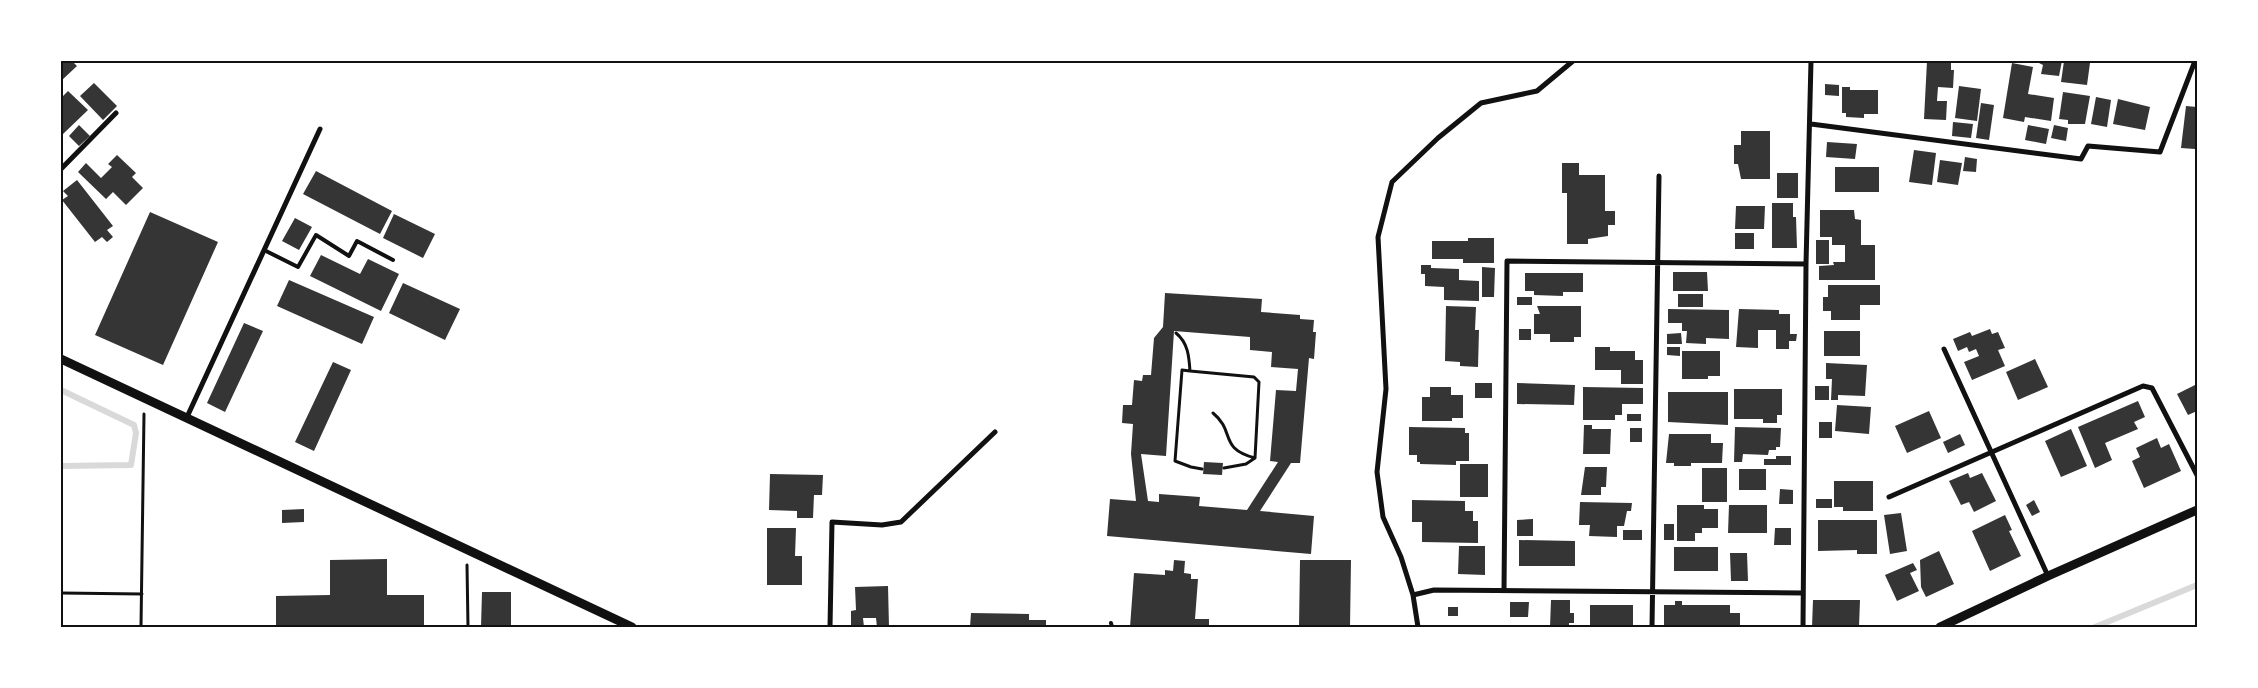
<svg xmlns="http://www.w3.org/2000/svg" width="2258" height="688" font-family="'DM Sans',sans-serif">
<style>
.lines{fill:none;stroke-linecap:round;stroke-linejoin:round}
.stream{stroke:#d9d9d9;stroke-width:6}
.building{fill:#353535;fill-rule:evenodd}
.path{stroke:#111;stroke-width:3}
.service{stroke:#111;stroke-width:4}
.minor{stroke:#111;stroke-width:5}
.tertiary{stroke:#111;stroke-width:9}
.neatline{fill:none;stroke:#111;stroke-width:2}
</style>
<rect width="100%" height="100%" fill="#fff"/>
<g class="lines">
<path class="stream" d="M 61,390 L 134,425 L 136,433 L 131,465 L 61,466
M 2095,627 L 2197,585"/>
</g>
<path class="building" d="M 61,61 L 72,61 L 77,66 L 61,81 Z
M 1927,61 L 1951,61 L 1951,70 L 1954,70 L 1953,88 L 1938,87 L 1937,101 L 1947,101 L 1946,120 L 1924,119 Z
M 2039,61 L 2062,61 L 2059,76 L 2041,74 L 2043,65 L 2039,63 Z
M 2064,61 L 2090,63 L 2087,85 L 2061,82 Z
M 2012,63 L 2033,67 L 2028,94 L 2054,98 L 2051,121 L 2025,117 L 2024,122 L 2003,118 Z
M 94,83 L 117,106 L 103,120 L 80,96 Z
M 1825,84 L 1839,85 L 1839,96 L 1825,95 Z
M 1959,86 L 1981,89 L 1977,121 L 1955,118 Z
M 1842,87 L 1850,87 L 1850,90 L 1878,90 L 1878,114 L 1864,114 L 1864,118 L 1846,117 L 1846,113 L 1842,113 Z
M 68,91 L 88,110 L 63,134 L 61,132 L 61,98 Z
M 2063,92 L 2090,96 L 2085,124 L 2068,124 L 2068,120 L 2059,119 Z
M 2096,97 L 2111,100 L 2107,127 L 2091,124 Z
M 2118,99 L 2150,107 L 2145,130 L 2113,124 Z
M 1981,103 L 1994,105 L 1989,140 L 1976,138 Z
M 2186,106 L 2197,107 L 2195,149 L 2181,148 Z
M 1953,122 L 1973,124 L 1971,138 L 1952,136 Z
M 79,125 L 90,136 L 79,146 L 69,136 Z
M 2028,125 L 2049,129 L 2046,144 L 2025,140 Z
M 2054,125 L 2068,128 L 2066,141 L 2051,138 Z
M 1741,131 L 1770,131 L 1770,179 L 1741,179 L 1738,164 L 1734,164 L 1734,145 L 1741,145 Z
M 1827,142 L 1857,144 L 1855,159 L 1826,157 Z
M 1914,150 L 1936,153 L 1932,185 L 1909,182 Z
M 117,155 L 136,173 L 132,177 L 143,188 L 126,205 L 113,192 L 106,199 L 78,172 L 86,163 L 101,178 L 112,167 L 108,164 Z
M 1965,157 L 1977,159 L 1976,172 L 1963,171 Z
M 1940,160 L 1962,163 L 1958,185 L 1937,182 Z
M 1562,163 L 1579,163 L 1579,175 L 1605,175 L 1605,211 L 1615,211 L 1615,225 L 1608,225 L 1608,236 L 1588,239 L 1588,244 L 1567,244 L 1567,193 L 1562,193 Z
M 1835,167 L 1879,167 L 1879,192 L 1835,192 Z
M 316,171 L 392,211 L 380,234 L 303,194 Z
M 1777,173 L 1798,173 L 1798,198 L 1777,198 Z
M 77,180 L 113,226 L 107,230 L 113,237 L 107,242 L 102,237 L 95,242 L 62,200 L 68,196 L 63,191 Z
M 1772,203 L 1793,203 L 1793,217 L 1796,217 L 1797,248 L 1772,248 Z
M 1736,206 L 1765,206 L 1764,229 L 1735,229 Z
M 1820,210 L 1854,210 L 1855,219 L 1861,220 L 1861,245 L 1875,245 L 1875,280 L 1819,280 L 1819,266 L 1834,265 L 1833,262 L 1845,262 L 1845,245 L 1832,245 L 1832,237 L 1820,237 Z
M 150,212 L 218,242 L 163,365 L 95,335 Z
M 394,214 L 435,234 L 423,258 L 383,238 Z
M 295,218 L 312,227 L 299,250 L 282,241 Z
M 1735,233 L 1754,233 L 1754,249 L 1735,249 Z
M 1468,238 L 1494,238 L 1494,263 L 1463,263 L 1463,259 L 1432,259 L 1432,241 L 1468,241 Z
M 1816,240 L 1829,240 L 1829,264 L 1816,264 Z
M 321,255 L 360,274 L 368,259 L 399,274 L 381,311 L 310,276 Z
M 1421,265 L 1431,265 L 1431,268 L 1459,269 L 1459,280 L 1479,281 L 1479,301 L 1444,300 L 1444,287 L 1425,286 L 1425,274 L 1421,274 Z
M 1482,267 L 1495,268 L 1494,297 L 1482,297 Z
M 1673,272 L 1707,272 L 1708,291 L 1673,291 Z
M 1525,273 L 1583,273 L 1583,292 L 1563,292 L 1563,296 L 1534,295 L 1534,291 L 1525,291 Z
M 289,280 L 374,317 L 362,344 L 277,306 Z
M 403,283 L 460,309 L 445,340 L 389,313 Z
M 1828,285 L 1880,285 L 1880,305 L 1860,305 L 1860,320 L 1831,320 L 1831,311 L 1823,311 L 1823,297 L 1828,297 Z
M 1165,293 L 1262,299 L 1261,312 L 1300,315 L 1300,319 L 1314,320 L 1313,332 L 1316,332 L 1314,359 L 1309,358 L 1300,463 L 1291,463 L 1260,511 L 1314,516 L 1311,554 L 1107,536 L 1110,499 L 1136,501 L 1131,454 L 1133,424 L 1122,423 L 1123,405 L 1132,405 L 1134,380 L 1142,381 L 1143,375 L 1151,375 L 1154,338 L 1163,327 ZM 1174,331 L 1250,337 L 1250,350 L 1272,352 L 1271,367 L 1298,369 L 1296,391 L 1276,390 L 1270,461 L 1278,462 L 1247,510 L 1199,506 L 1200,497 L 1159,494 L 1159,502 L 1148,501 L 1141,454 L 1166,456 Z
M 1678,294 L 1703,294 L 1703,307 L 1678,307 Z
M 1517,297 L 1532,297 L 1532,305 L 1517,305 Z
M 1446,306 L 1476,307 L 1475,330 L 1479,330 L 1478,367 L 1460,366 L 1460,362 L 1445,361 Z
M 1537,306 L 1581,306 L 1581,337 L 1574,337 L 1574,342 L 1550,342 L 1550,334 L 1534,334 L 1534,314 L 1540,314 Z
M 1668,309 L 1729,310 L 1729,339 L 1706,338 L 1706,344 L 1686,343 L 1687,331 L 1682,331 L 1682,323 L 1668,323 Z
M 1739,309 L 1779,310 L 1779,314 L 1790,314 L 1790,334 L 1797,334 L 1796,341 L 1789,341 L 1789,349 L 1776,349 L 1776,330 L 1758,330 L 1758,348 L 1736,347 Z
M 244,323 L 263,331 L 225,412 L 207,403 Z
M 1519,329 L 1531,329 L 1531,340 L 1519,340 Z
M 1990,329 L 1992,334 L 1998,332 L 2005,348 L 1998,350 L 2005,366 L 1972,380 L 1964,362 L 1979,356 L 1976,349 L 1969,352 L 1967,347 L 1958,351 L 1953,339 L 1970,332 L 1972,336 Z
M 1824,331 L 1860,331 L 1860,356 L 1824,356 Z
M 1681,333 L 1682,344 L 1667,344 L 1667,334 Z
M 1595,347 L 1610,347 L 1610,351 L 1635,351 L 1635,360 L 1643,360 L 1643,384 L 1621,384 L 1621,370 L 1595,370 Z
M 1667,347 L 1680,347 L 1680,356 L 1667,355 Z
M 1682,351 L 1720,351 L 1720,376 L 1708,376 L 1708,379 L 1682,379 Z
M 2035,359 L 2048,387 L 2018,400 L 2006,372 Z
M 333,362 L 351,370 L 314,451 L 295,442 Z
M 1826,363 L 1867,365 L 1865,396 L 1838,395 L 1838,400 L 1831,400 L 1832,379 L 1826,379 Z
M 1475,383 L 1492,383 L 1492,398 L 1475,398 Z
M 1517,383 L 1575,385 L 1574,405 L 1517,404 Z
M 2197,384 L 2197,411 L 2188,415 L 2177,394 Z
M 1815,386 L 1829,386 L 1829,400 L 1815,400 Z
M 1430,387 L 1451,387 L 1451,395 L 1463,395 L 1463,418 L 1452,418 L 1452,421 L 1422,421 L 1422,397 L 1430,397 Z
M 1583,387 L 1643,388 L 1643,404 L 1622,404 L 1622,415 L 1615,415 L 1615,420 L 1583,420 Z
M 1734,389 L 1782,389 L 1782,415 L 1777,415 L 1777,423 L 1763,423 L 1763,419 L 1734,419 Z
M 1668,392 L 1728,392 L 1728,425 L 1668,422 Z
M 2138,401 L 2145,417 L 2134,422 L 2138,429 L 2105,443 L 2112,460 L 2095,468 L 2078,427 Z
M 1837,405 L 1871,407 L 1869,434 L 1835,431 Z
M 1929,411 L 1941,438 L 1907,453 L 1895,426 Z
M 1627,414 L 1641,414 L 1641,421 L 1627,421 Z
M 1819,422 L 1832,422 L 1832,438 L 1819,438 Z
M 1584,425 L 1592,425 L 1592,429 L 1611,429 L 1610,454 L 1583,454 Z
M 1409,427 L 1465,428 L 1465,433 L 1469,433 L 1469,461 L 1456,461 L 1456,465 L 1420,464 L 1420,462 L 1417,462 L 1417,455 L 1409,455 Z
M 1735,427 L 1781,428 L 1780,447 L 1776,447 L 1776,450 L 1769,450 L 1768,455 L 1743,454 L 1742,462 L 1734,462 Z
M 1630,428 L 1642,428 L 1642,442 L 1630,442 Z
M 2071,429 L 2087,466 L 2061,477 L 2045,441 Z
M 1669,434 L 1711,434 L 1711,443 L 1723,443 L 1722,463 L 1691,463 L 1691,466 L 1674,466 L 1674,463 L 1666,463 Z
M 1960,434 L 1965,445 L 1948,453 L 1943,442 Z
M 2157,438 L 2161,448 L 2169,444 L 2181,471 L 2144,488 L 2132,461 L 2140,457 L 2136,448 Z
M 1776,456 L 1791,456 L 1791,465 L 1764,465 L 1764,459 L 1776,459 Z
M 1204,462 L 1223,463 L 1222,475 L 1203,474 Z
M 1460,464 L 1488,464 L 1488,497 L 1460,497 Z
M 1585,467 L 1607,467 L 1606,487 L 1601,487 L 1601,495 L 1581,495 Z
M 1702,468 L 1727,468 L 1727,502 L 1702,502 Z
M 1739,469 L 1766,469 L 1766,490 L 1739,490 Z
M 1968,473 L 1970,478 L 1982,473 L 1996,501 L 1974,512 L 1969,502 L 1961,505 L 1949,481 Z
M 770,474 L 823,475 L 822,495 L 814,495 L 813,518 L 797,518 L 797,511 L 769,510 Z
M 1834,481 L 1873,481 L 1873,511 L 1843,511 L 1843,507 L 1834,507 Z
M 1780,489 L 1793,490 L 1793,504 L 1779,504 Z
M 1816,499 L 1832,499 L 1832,508 L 1816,508 Z
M 1412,500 L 1465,501 L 1465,511 L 1473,511 L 1473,521 L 1478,521 L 1478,543 L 1422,542 L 1422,522 L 1412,522 Z
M 2034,500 L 2040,512 L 2032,516 L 2026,505 Z
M 1580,502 L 1632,503 L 1631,511 L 1627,511 L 1624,526 L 1617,526 L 1617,537 L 1589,536 L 1590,525 L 1579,525 Z
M 1677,505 L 1704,505 L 1704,509 L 1718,509 L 1718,528 L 1702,528 L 1702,533 L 1695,533 L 1695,541 L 1677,541 Z
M 1729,505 L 1767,505 L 1767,533 L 1728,533 Z
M 304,509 L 304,522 L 282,523 L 282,510 Z
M 1901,513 L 1907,551 L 1890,554 L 1884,515 Z
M 2005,515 L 2012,530 L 2009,531 L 2021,556 L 1990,571 L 1972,531 Z
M 1533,519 L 1533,536 L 1517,536 L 1517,520 Z
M 1818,520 L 1877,520 L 1877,554 L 1857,554 L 1857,550 L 1818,551 Z
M 1664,524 L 1674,524 L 1674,540 L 1664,540 Z
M 767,528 L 796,528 L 795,556 L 802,556 L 802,585 L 767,585 Z
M 1775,528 L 1791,528 L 1791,545 L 1774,545 Z
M 1623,530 L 1642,530 L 1642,540 L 1623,540 Z
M 1519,540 L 1575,541 L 1575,566 L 1519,566 Z
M 1459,546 L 1485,546 L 1485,575 L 1458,574 Z
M 1674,547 L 1718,547 L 1718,571 L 1674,571 Z
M 1939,551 L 1954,584 L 1926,597 L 1921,587 L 1920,560 Z
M 1730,553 L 1747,553 L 1748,581 L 1731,581 Z
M 387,559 L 387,595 L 424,595 L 424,627 L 276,627 L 276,596 L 330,595 L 330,560 Z
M 1174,560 L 1185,561 L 1184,573 L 1191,574 L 1191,579 L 1198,579 L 1195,619 L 1209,619 L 1209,627 L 1130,627 L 1134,573 L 1165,575 L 1165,570 L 1173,571 Z
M 1300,560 L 1351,560 L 1350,627 L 1299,627 Z
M 1913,563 L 1917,570 L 1910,573 L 1919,591 L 1897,601 L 1885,575 Z
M 888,586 L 889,627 L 877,627 L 876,618 L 863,618 L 864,627 L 851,627 L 851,611 L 856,610 L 855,587 Z
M 482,592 L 511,592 L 511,627 L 481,627 Z
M 1551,600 L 1570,600 L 1570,613 L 1574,613 L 1574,623 L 1569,623 L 1569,627 L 1550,627 Z
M 1813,600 L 1860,600 L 1859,627 L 1812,627 Z
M 1675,601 L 1682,601 L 1682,605 L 1730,605 L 1730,613 L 1740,613 L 1740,627 L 1664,627 L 1664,605 L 1675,605 Z
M 1510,602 L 1529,602 L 1528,617 L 1510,617 Z
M 1590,605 L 1633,605 L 1633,627 L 1590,627 Z
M 1448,607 L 1458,607 L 1458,616 L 1448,616 Z
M 971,613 L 1029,614 L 1029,620 L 1046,620 L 1046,627 L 970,627 Z"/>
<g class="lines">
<path class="path" d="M 1176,333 C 1188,343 1189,356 1190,371 L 1254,377 L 1259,382 L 1255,458 L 1246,464 L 1224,468
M 1190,371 L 1182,370 L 1175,461 L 1191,467 L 1202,469
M 1213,413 C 1236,432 1218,448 1255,458
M 467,565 L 468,627
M 61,593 L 142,594
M 141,627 L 144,414"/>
<path class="service" d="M 264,250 L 298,267 L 316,235 L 349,256 L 357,241 L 393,260
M 1111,623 L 1112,627"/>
<path class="minor" d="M 1811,124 L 2081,159 L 2088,146 L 2160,152 L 2195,61
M 61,169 L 116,113
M 1806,264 L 1811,61
M 1944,349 L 2048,576
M 187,417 L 320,129
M 1889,497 L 2143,386 L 2152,388 L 2197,475
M 1504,590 L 1507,261 L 1806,264 L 1803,627
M 1413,595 L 1434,590 L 1803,593
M 830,627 L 832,522 L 882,525 L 901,522 L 995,432
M 1418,627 L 1413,595 L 1401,557 L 1383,517 L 1377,472 L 1386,389 L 1378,237 L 1392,182 L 1438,138 L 1481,103 L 1537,91 L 1573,61
M 1652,627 L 1659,176"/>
<path class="tertiary" d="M 61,359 L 632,627
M 1940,627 L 2048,576 L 2197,510"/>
</g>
<rect width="2258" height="688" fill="none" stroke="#ffffff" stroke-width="125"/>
<rect x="62" y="62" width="2134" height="564" class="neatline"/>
</svg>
